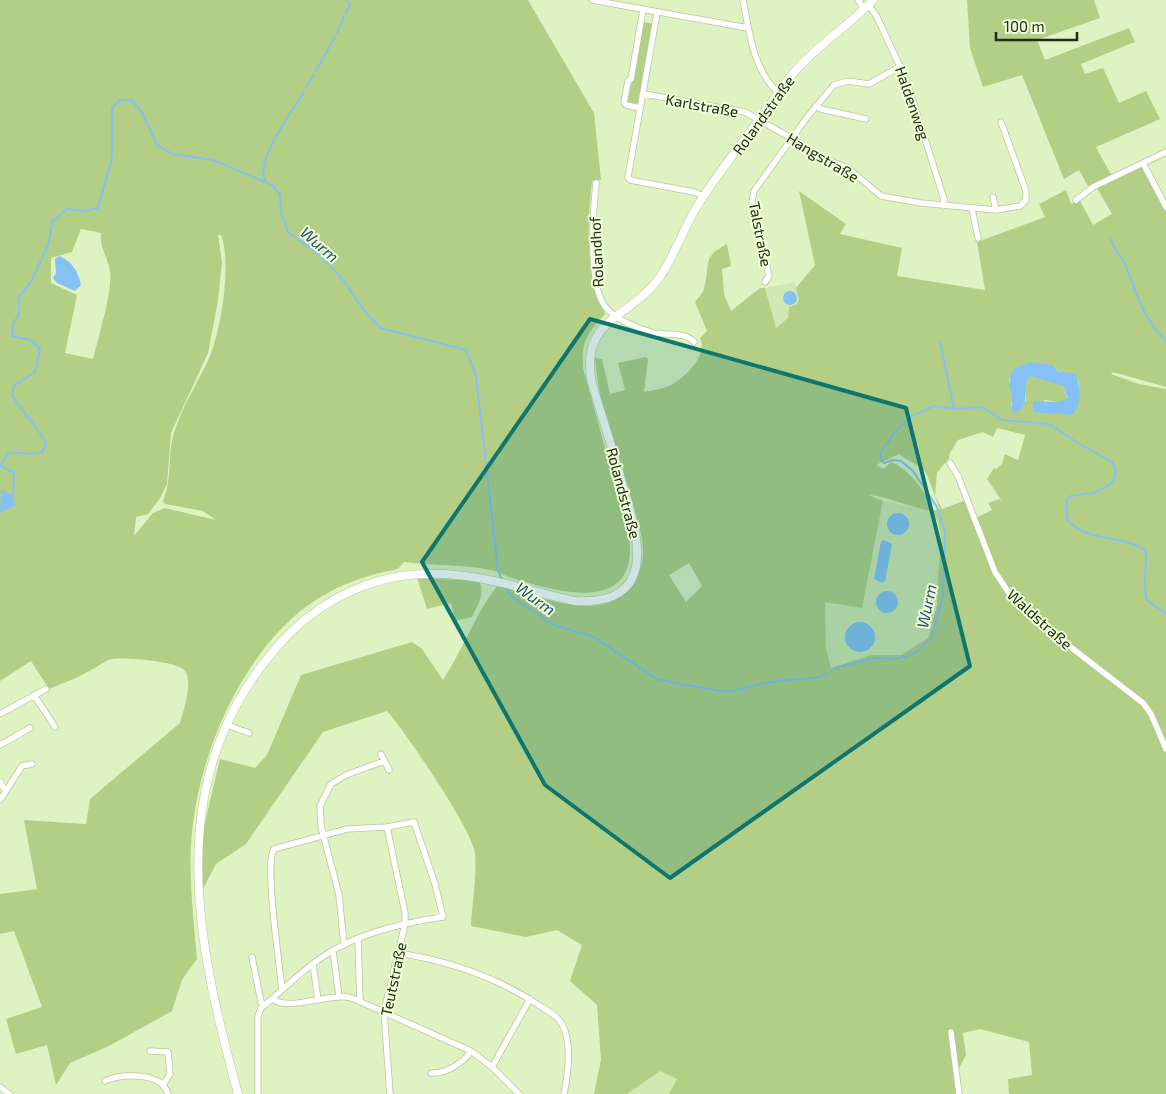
<svg xmlns="http://www.w3.org/2000/svg" width="1166" height="1094" font-family="'Exo 2',sans-serif">
<style>
.built{fill:#d1e8b2}
.green{fill:#b2cf85;fill-rule:evenodd}
.water{fill:#86c1f6}
.lines{fill:none;stroke-linecap:round;stroke-linejoin:round}
.stream{stroke:#86c1f6;stroke-width:2}
.minor-casing{stroke:#b5c99a;stroke-width:7}
.secondary-casing{stroke:#b5c99a;stroke-width:9}
.minor{stroke:#fff;stroke-width:5.5}
.secondary{stroke:#fff;stroke-width:8}
.marked{fill:#0f766e;fill-opacity:0.2;stroke:#0f766e;stroke-width:4;stroke-linejoin:round}
.labels{text-anchor:middle;dominant-baseline:central;stroke-width:4;stroke-linejoin:round;paint-order:stroke}
.street-label{font-size:15px;fill:#232a17;stroke:#eeffd7}
.water-label{font-size:16px;font-style:italic;fill:#234d71;stroke:#eeffd7}
</style>
<rect width="100%" height="100%" fill="#dff3c2"/>
<path class="built" d="M 795,282 L 799,300 L 797,303 L 789,307 L 788,318 L 776,329 L 765,288 Z
M 883,501 L 932,511 L 938,522 L 942,544 L 938,572 L 939,590 L 928,638 L 901,655 L 871,655 L 831,668 L 826,648 L 825,601 L 862,608 Z
M 660,1070 L 677,1079 L 669,1094 L 627,1094 Z"/>
<path class="green" d="M 0,0 L 528,0 L 594,113 L 601,180 L 592,181 C 587,226 585,273 605,314 C 587,334 581,341 583,368 L 629,536 C 640,617 556,592 509,577 C 503,575 497,571 491,570 C 463,564 432,566 404,562 L 398,569 C 366,575 334,586 307,606 C 238,658 196,760 191,845 C 189,883 194,921 197,959 L 182,980 L 172,1011 L 109,1046 L 70,1063 L 56,1085 L 47,1045 L 16,1054 L 6,1019 L 42,1007 L 14,931 L 0,934 L 0,894 L 37,889 L 24,820 L 86,824 L 90,799 L 180,723 C 184,710 193,682 185,671 C 178,661 118,656 108,660 C 102,663 97,667 91,670 C 78,678 63,683 49,689 L 31,661 L 0,681 ZM 81,229 L 101,233 C 99,247 108,258 110,271 C 113,291 98,338 93,359 L 65,353 L 77,295 L 51,283 L 51,258 L 72,252 ZM 218,235 L 221,235 C 232,261 221,330 210,356 C 199,381 182,406 174,433 C 167,455 173,476 163,501 L 165,504 L 203,511 L 216,520 L 165,508 L 153,513 L 134,536 L 136,517 L 148,514 L 160,498 L 167,484 L 171,433 L 208,353 L 218,300 L 222,262 Z
M 967,0 L 1094,0 L 1100,18 L 1037,40 L 1045,60 L 1129,28 L 1135,42 L 1081,64 L 1085,74 L 1103,68 L 1119,103 L 1146,91 L 1160,119 L 1096,147 L 1114,180 L 1141,166 L 1166,212 L 1166,387 L 1113,372 L 1111,374 L 1139,384 L 1166,389 L 1166,1094 L 1009,1094 L 1008,1079 L 1032,1075 L 1029,1042 L 980,1029 L 963,1033 L 966,1055 L 958,1070 L 957,1094 L 669,1094 L 677,1079 L 660,1071 L 627,1094 L 594,1094 L 601,1060 L 597,1005 L 570,981 L 582,945 L 557,930 L 526,937 L 471,926 C 472,902 477,877 475,853 C 473,831 405,731 387,711 L 323,732 L 246,844 L 216,864 L 202,891 L 202,835 L 220,759 L 255,768 L 267,755 L 301,675 L 412,642 L 422,649 L 443,680 C 463,649 475,615 497,586 C 527,593 575,612 605,604 C 626,598 643,574 643,552 C 643,532 634,509 628,490 C 615,447 598,403 595,358 L 602,359 L 610,394 L 625,390 L 618,363 L 646,357 L 648,359 L 644,392 C 652,390 664,389 671,385 C 686,377 708,355 700,338 L 707,331 L 695,302 C 698,298 703,293 704,288 C 711,265 701,257 727,244 L 731,266 L 722,269 L 724,294 L 731,311 L 760,288 L 765,288 L 776,328 L 788,318 L 789,307 L 797,304 L 799,300 L 796,288 L 815,265 L 799,191 L 846,224 L 840,234 L 902,248 L 897,276 L 985,290 L 977,242 L 1045,217 L 1039,204 L 1066,190 L 1071,204 L 1080,201 L 1093,225 L 1112,214 L 1097,188 L 1089,188 L 1079,170 L 1064,179 L 1022,75 L 983,87 L 970,48 ZM 1054,367 C 1061,375 1068,369 1079,382 L 1079,398 L 1072,415 L 1041,411 L 1037,412 L 1045,400 L 1059,402 L 1068,399 L 1063,386 L 1030,375 L 1025,383 L 1026,401 L 1011,406 L 1013,398 L 1009,379 ZM 997,428 L 1025,435 L 1018,460 L 1005,454 L 1002,464 L 996,469 L 994,468 L 987,479 L 1004,504 L 1000,499 L 988,503 L 992,510 L 976,518 L 995,571 L 1013,596 L 994,573 L 966,500 L 942,509 L 935,496 L 937,473 L 949,458 L 950,453 L 958,440 L 983,432 L 993,437 ZM 899,454 C 906,460 919,465 923,469 C 928,474 936,500 940,509 L 932,511 C 931,496 906,466 891,462 L 884,469 L 876,465 ZM 869,495 C 890,497 910,508 932,511 L 938,522 L 942,544 L 938,572 L 937,605 L 928,638 L 901,655 L 871,655 L 831,668 L 826,648 L 825,602 L 862,608 L 883,501 ZM 689,563 L 702,586 L 686,602 L 669,575 Z
M 643,22 L 654,24 L 640,104 L 628,102 Z
M 417,578 L 479,581 C 486,594 477,606 472,617 L 455,621 L 451,603 L 427,609 Z"/>
<path class="water" d="M 60,256 C 73,263 78,271 81,285 L 75,291 L 57,283 L 53,278 L 56,273 L 55,259 Z
M783 298a7 7 0 1 1 14 0a7 7 0 1 1-14 0Z
M 1031,362 L 1052,365 L 1058,371 L 1075,374 C 1081,384 1082,407 1072,415 L 1033,412 L 1033,402 C 1044,400 1059,404 1068,398 L 1063,386 L 1030,376 C 1020,386 1032,402 1018,412 L 1012,411 L 1012,395 L 1009,386 L 1011,374 L 1015,368 Z
M 1,489 L 11,495 L 16,505 L 0,513 Z
M887 524a11 11 0 1 1 22 0a11 11 0 1 1-22 0Z
M 884,540 L 892,544 L 885,581 L 882,583 L 874,579 L 881,541 Z
M876 602a11 11 0 1 1 22 0a11 11 0 1 1-22 0Z
M845 637a15 15 0 1 1 30 0a15 15 0 1 1-30 0Z"/>
<g class="lines">
<path class="stream" d="M 346,13 L 350,4 L 346,0
M 337,33 L 344,17
M 316,71 L 335,37
M 306,87 L 314,75
M 265,181 C 256,158 292,112 304,92
M 1111,239 C 1113,248 1119,253 1124,262 C 1137,292 1141,316 1166,341
M 940,341 L 954,409
M 1,466 L 14,473 L 13,497 L 10,498
M 0,467 L 7,454 C 20,450 29,457 42,452 L 46,443 C 37,425 22,413 12,395 L 14,386 L 35,372 L 40,349 L 31,340 L 12,336 L 13,324 L 19,314 L 19,296 L 31,282 L 48,245 L 53,221 L 67,209 L 85,211 L 98,208 L 112,158 L 112,108 L 120,100 L 131,100 L 142,112 L 157,145 L 173,154 L 213,160 L 272,185 L 280,194 L 281,213 L 288,232 L 321,256 L 344,281 L 360,305 L 380,328 L 466,350 L 476,376 L 498,570 L 502,581
M 504,585 L 512,597 L 554,625 L 594,637 L 657,679 L 680,684 L 728,692 L 770,682 L 820,677 L 838,667 L 876,658 L 893,659 L 908,656 L 918,651 L 932,637 L 943,596 L 945,531 L 937,507 L 913,471 L 901,461 L 893,460 L 884,463 L 881,459 L 881,452 L 895,432 L 910,417 L 934,406 L 954,409 L 982,407 L 1002,420 L 1049,424 L 1078,443 L 1112,462 L 1116,471 L 1114,480 L 1109,485 L 1094,493 L 1070,496 L 1066,501 L 1068,521 C 1090,543 1123,534 1146,551 C 1147,567 1142,584 1147,600 L 1166,614"/>
<defs>
<path id="minor" d="M 592,0 L 748,28
M 743,0 C 749,31 753,71 779,93
M 858,0 L 864,9
M 869,5 L 877,17 L 907,82 L 944,199 L 943,206
M 657,13 L 628,177 L 630,180 L 694,192 L 703,196
M 644,94 L 745,112 L 791,138 L 815,155 L 848,168 L 881,196 L 921,203 L 996,210 L 1020,206 L 1026,200 L 1026,191 L 1001,122
M 816,106 L 821,109 L 866,119
M 640,108 L 626,105 L 624,102 L 628,81 L 631,79 L 643,10
M 1143,163 L 1166,207
M 596,183 C 593,213 588,281 604,305 C 613,319 639,329 654,333 C 667,335 686,332 694,342
M 993,197 L 996,210
M 1076,200 L 1093,187 L 1166,152
M 972,209 L 978,238
M 765,282 L 769,276 L 752,202 L 754,191 L 762,180 L 808,116 L 834,85 L 848,81 L 869,84 L 901,66
M 950,463 L 958,476 L 995,572 L 1011,596 L 1046,628 L 1143,703 L 1151,714 L 1166,749
M 34,695 L 55,727
M 0,714 L 46,689
M 227,725 L 249,733
M 0,745 L 30,728
M 381,754 L 389,770
M 0,782 L 5,790
M 0,800 L 22,766 L 32,764
M 387,827 L 405,913 L 405,924 L 384,1012 L 390,1094
M 358,940 L 360,1001
M 344,945 L 339,895 L 321,826 L 320,806 L 331,784 L 346,775 L 384,761
M 333,951 L 339,996
M 398,953 C 449,961 497,977 540,1006 C 549,1011 559,1017 563,1026 C 572,1045 568,1074 564,1094
M 252,957 L 261,1002 L 264,1005
M 313,964 L 318,1000
M 272,999 C 291,1012 329,992 352,998 L 471,1051 L 492,1067 L 519,1094
M 951,1032 L 959,1094
M 150,1051 L 168,1052 L 170,1074 L 163,1085
M 492,1067 L 530,999
M 431,1073 C 446,1074 463,1063 471,1051
M 105,1081 C 122,1074 161,1071 168,1094
M 0,1087 L 9,1094
M 258,1094 L 258,1016 L 261,1008 L 272,999 C 294,979 316,958 343,945 C 373,930 409,922 443,917 L 435,884 L 414,822 L 387,827 L 347,829 L 274,849 C 264,862 280,967 282,990"/>
<path id="secondary" d="M 238,1094 C 196,940 161,780 277,647 C 314,604 368,575 426,574 C 477,572 525,590 575,601 C 665,606 635,527 620,475 C 611,444 601,414 592,383 C 579,318 630,319 660,277 C 674,256 682,232 695,210 C 714,177 739,148 761,117 C 773,101 784,83 797,69 C 820,43 850,25 873,0"/>
</defs>
<use href="#minor" class="minor-casing"/>
<use href="#secondary" class="secondary-casing"/>
<use href="#minor" class="minor"/>
<use href="#secondary" class="secondary"/>
</g>
<path class="marked" d="M 590,319 L 906,408 L 970,666 L 670,878 L 545,785 L 422,562 Z"/>
<g class="labels">
<g class="street-label">
<text transform="translate(913 103) rotate(71)">Haldenweg</text>
<text transform="translate(702 105) rotate(10)">Karlstraße</text>
<text transform="translate(763 115) rotate(-54)">Rolandstraße</text>
<text transform="translate(823 157) rotate(31)">Hangstraße</text>
<text transform="translate(761 234) rotate(79)">Talstraße</text>
<text transform="translate(596 252) rotate(-93)">Rolandhof</text>
<text transform="translate(624 493) rotate(75)">Rolandstraße</text>
<text transform="translate(1040 619) rotate(42)">Waldstraße</text>
<text transform="translate(393 979) rotate(-78)">Teutstraße</text>
</g>
<g class="water-label">
<text transform="translate(320 244) rotate(41)">Wurm</text>
<text transform="translate(536 598) rotate(36)">Wurm</text>
<text transform="translate(926 606) rotate(-78)">Wurm</text>
</g>
</g>
<path d="M996 32v8h81v-8" fill="none" stroke="#232a17" stroke-width="2.5"/>
<text x="1004" y="32" font-size="15" fill="#232a17" stroke="#eeffd7" stroke-width="4" paint-order="stroke">100 m</text>
</svg>
